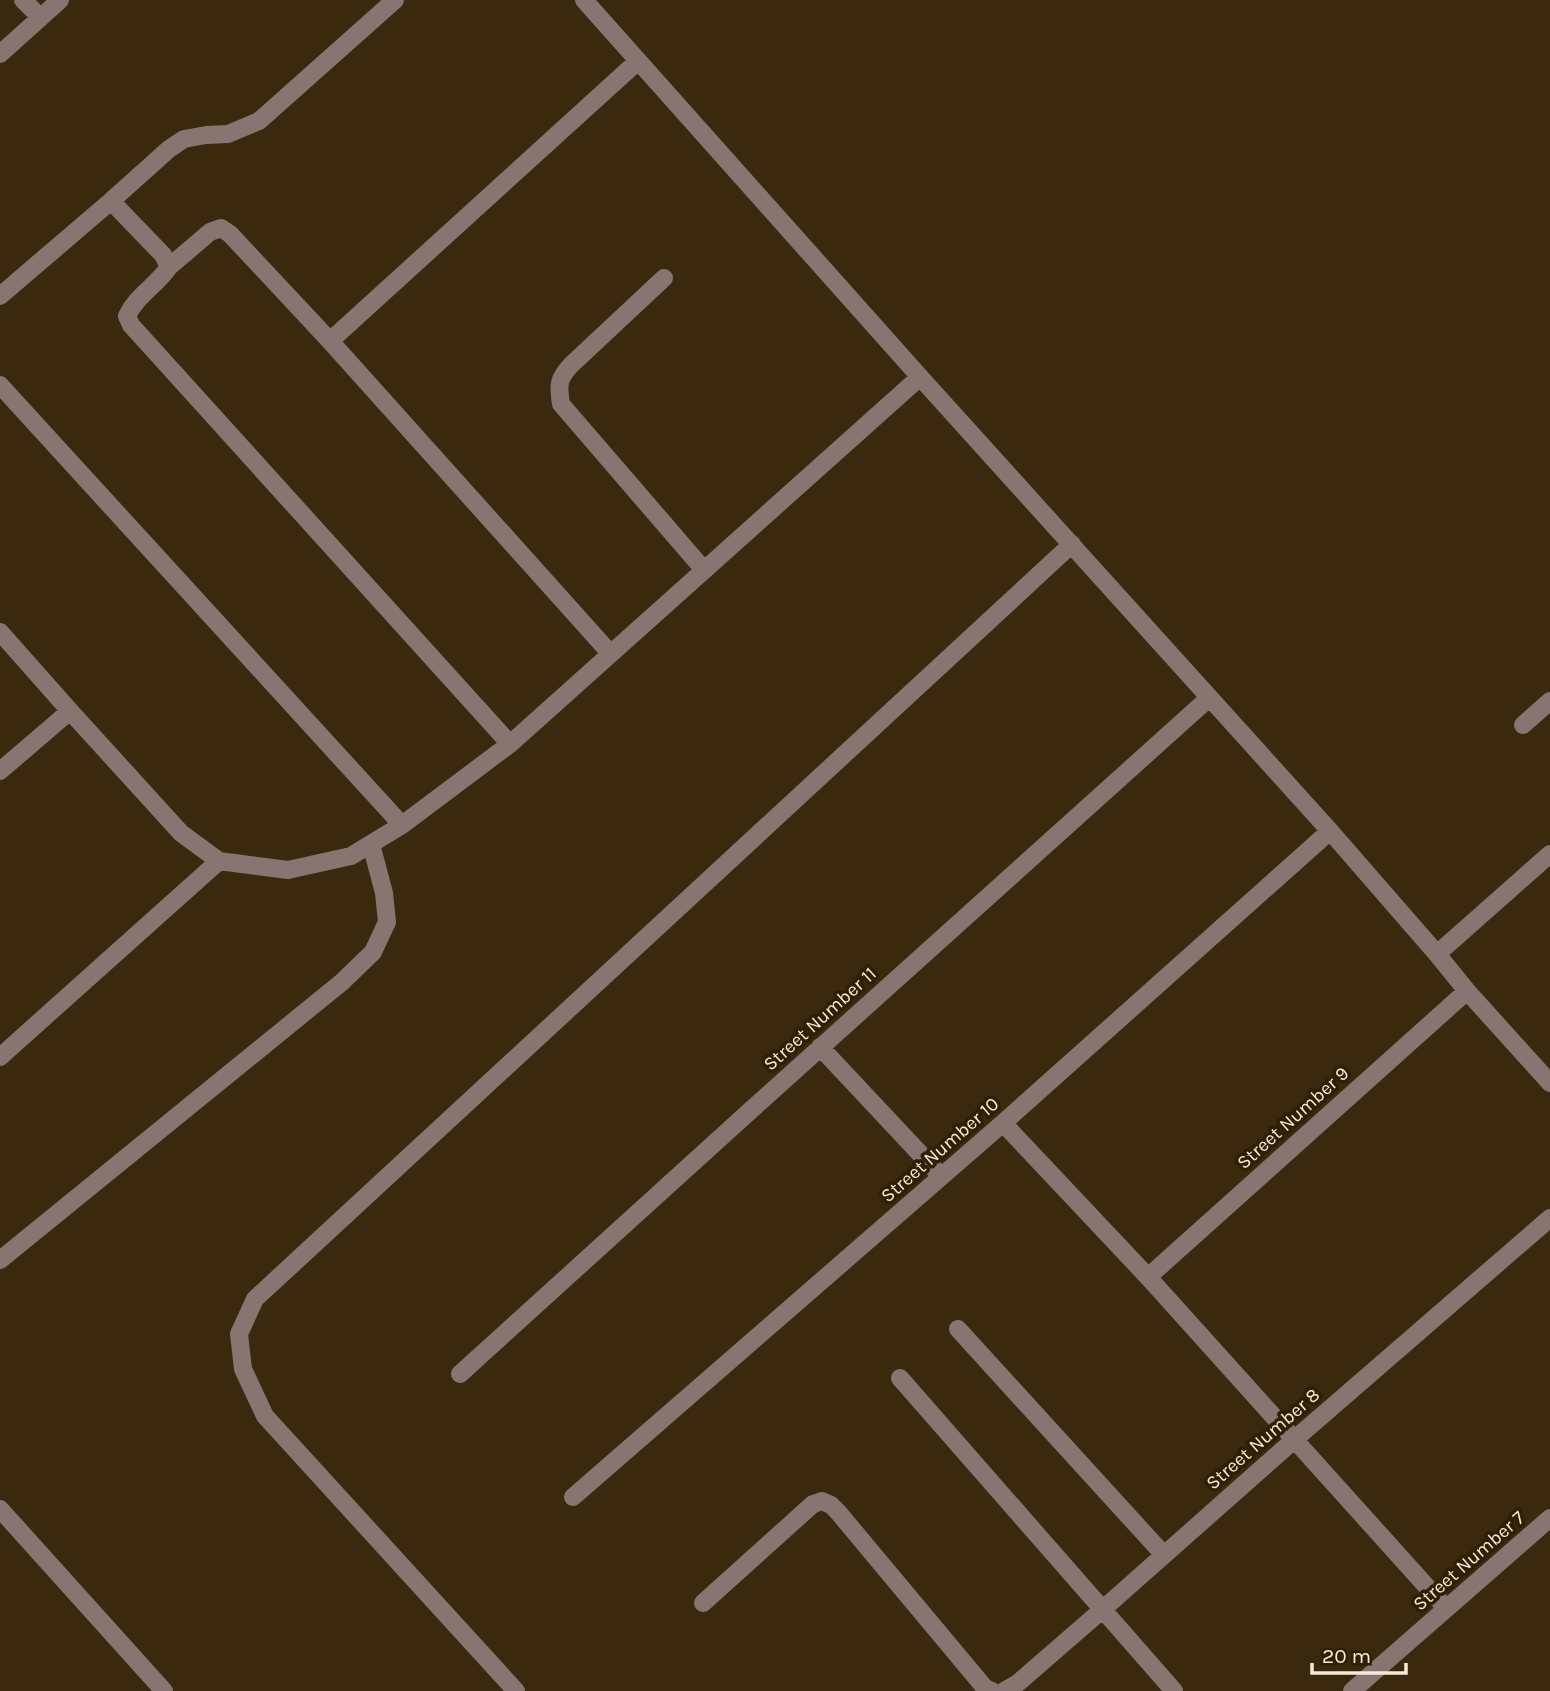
<svg xmlns="http://www.w3.org/2000/svg" width="1550" height="1691" font-family="Karla,sans-serif">
<style>
.lines{fill:none;stroke-linecap:round;stroke-linejoin:round}
.minor{stroke:#867571;stroke-width:18}
.labels{text-anchor:middle;dominant-baseline:central;stroke-width:7;stroke-linejoin:round;paint-order:stroke}
.street-label{font-size:19px;fill:#f6eada;stroke:#311f03}
</style>
<rect width="100%" height="100%" fill="#3b290d"/>
<g class="lines">
<path class="minor" d="M 23,0 L 40,17
M 584,0 L 920,377 L 1330,831 L 1437,954 L 1467,991 L 1550,1083
M 0,54 L 60,0
M 111,201 L 163,255 L 169,267 C 157,285 136,296 127,316 L 131,325 L 510,744
M 169,267 L 210,232 L 221,228 L 230,234 L 330,341 L 610,653
M 664,278 L 571,365 C 558,379 558,385 561,404 L 704,570
M 0,296 L 111,201 L 169,149 L 184,139 L 206,135 L 228,134 L 259,121 L 395,0
M 330,341 L 638,61
M 0,385 L 402,825
M 0,632 L 70,711 L 181,833 L 219,861 L 288,870 L 351,856 L 402,825 L 510,744 L 920,377
M 1523,725 L 1550,701
M 0,771 L 70,711
M 1437,954 L 1550,854
M 820,1047 L 941,1176
M 0,1057 L 219,861
M 1003,1123 L 1148,1277 L 1446,1608
M 0,1260 L 342,982 L 373,952 L 387,922 L 384,893 L 371,844
M 1148,1277 L 1467,991
M 958,1329 L 1164,1555
M 460,1374 L 751,1110 L 1209,698
M 900,1378 L 1174,1691
M 573,1497 L 1003,1123 L 1330,831
M 0,1509 L 164,1691
M 703,1603 L 813,1504 L 822,1501 L 831,1505 L 838,1512 L 985,1688 L 992,1691
M 516,1691 L 265,1416 L 243,1369 L 239,1334 L 255,1299 L 1072,544
M 1004,1691 L 1018,1683 L 1102,1610 L 1295,1439 L 1550,1218
M 1352,1691 L 1550,1518"/>
</g>
<g class="labels">
<g class="street-label">
<text transform="translate(820 1019) rotate(-42)">Street Number 11</text>
<text transform="translate(1293 1118) rotate(-42)">Street Number 9</text>
<text transform="translate(940 1150) rotate(-41)">Street Number 10</text>
<text transform="translate(1263 1439) rotate(-41)">Street Number 8</text>
<text transform="translate(1469 1561) rotate(-41)">Street Number 7</text>
</g>
</g>
<path d="M1312 1663v10h94v-10" fill="none" stroke="#f6eada" stroke-width="3.5"/>
<text x="1322" y="1663" font-size="21" fill="#f6eada" stroke="#311f03" stroke-width="5" paint-order="stroke">20 m</text>
</svg>
